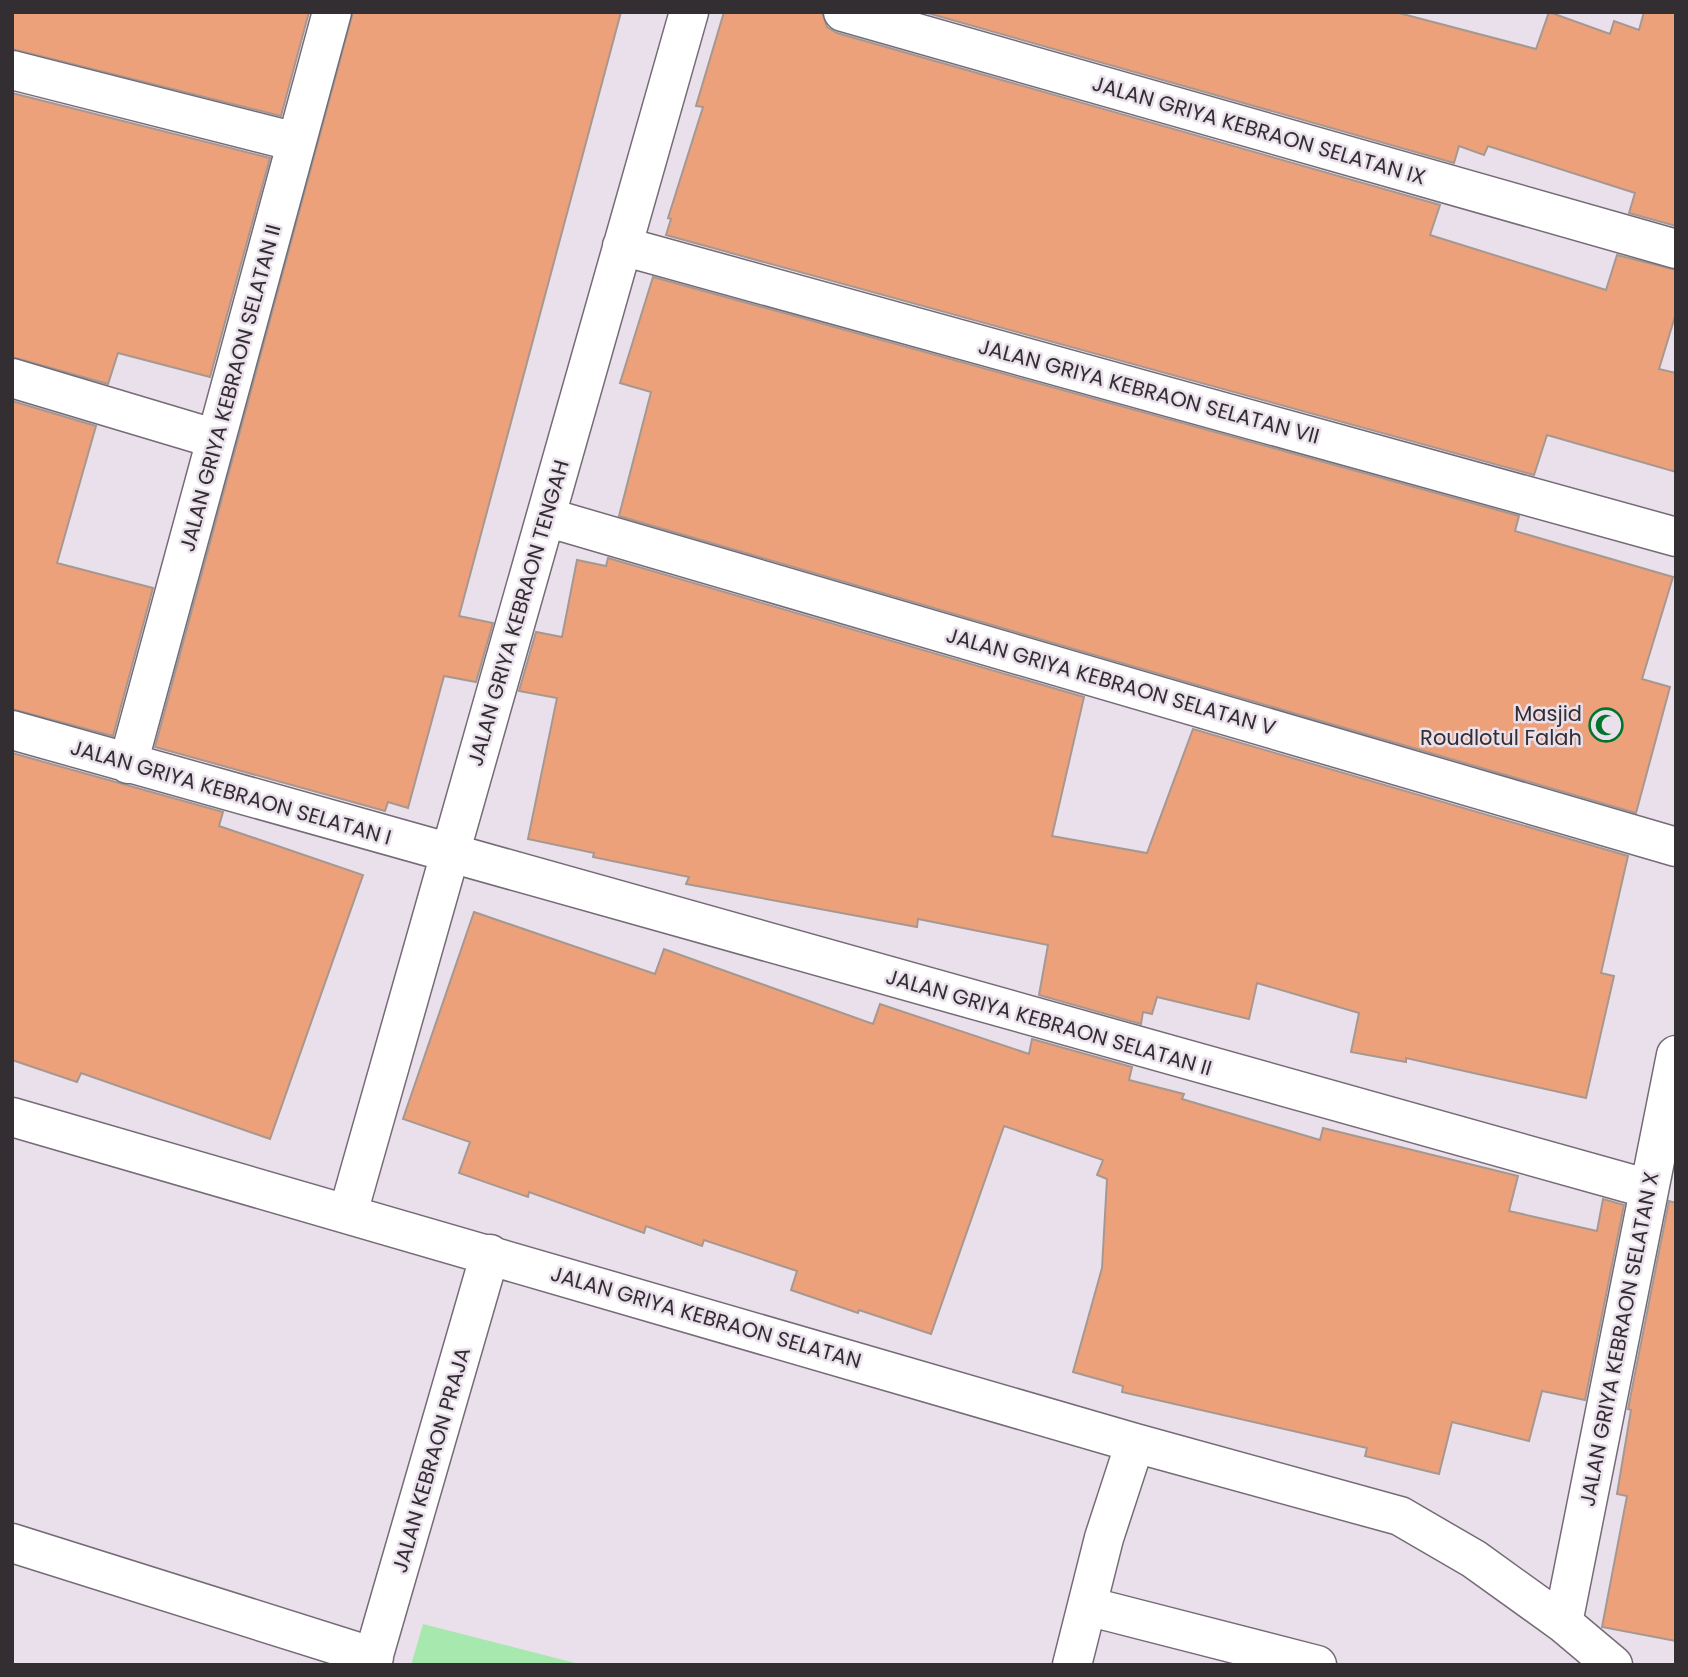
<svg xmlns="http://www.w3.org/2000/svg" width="1688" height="1677" font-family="Poppins,sans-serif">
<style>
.pitch{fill:#a7e8ae}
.building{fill:#eda17a;stroke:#a69891;stroke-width:2}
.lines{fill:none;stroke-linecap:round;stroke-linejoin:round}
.minor-casing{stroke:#756b76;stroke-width:41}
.minor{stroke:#fff;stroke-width:38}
.labels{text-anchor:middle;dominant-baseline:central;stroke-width:5;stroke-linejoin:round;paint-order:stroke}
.street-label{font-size:21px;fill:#322e32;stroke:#eae0ec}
.poi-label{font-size:21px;fill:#322e32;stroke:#eae0ec;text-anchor:end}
</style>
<rect width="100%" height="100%" fill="#eae0ec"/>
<path class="pitch" d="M 423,1624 L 583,1665 L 411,1665 Z"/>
<path class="building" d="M 12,12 L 309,12 L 281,116 L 12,49 Z
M 353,12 L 621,12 L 459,616 L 493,623 L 476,682 L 444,676 L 408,808 L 388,802 L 385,811 L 155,747 Z
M 724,12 L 822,12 L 827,27 L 837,33 L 1440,205 L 1430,235 L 1606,290 L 1617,255 L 1676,270 L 1676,313 L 1659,369 L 1676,373 L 1676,472 L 1547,435 L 1534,475 L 666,235 L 671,219 L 668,218 L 703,107 L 696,106 Z
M 924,12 L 1395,12 L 1536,49 L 1549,12 L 1610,34 L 1614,21 L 1639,30 L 1644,12 L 1676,12 L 1676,226 L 1629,213 L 1635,193 L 1488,146 L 1484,155 L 1459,146 L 1454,163 Z
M 12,93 L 270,158 L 210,377 L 118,353 L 108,384 L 12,357 Z
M 653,277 L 1519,516 L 1515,531 L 1673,577 L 1642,679 L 1670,687 L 1636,813 L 619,516 L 651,392 L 620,383 Z
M 12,401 L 96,426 L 57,563 L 153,588 L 113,736 L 12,709 Z
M 608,558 L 1084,697 L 1052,836 L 1147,853 L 1193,729 L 1628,856 L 1601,973 L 1614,976 L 1586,1098 L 1406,1058 L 1406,1062 L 1351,1052 L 1359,1013 L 1257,983 L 1249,1019 L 1157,997 L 1152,1014 L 1143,1012 L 1141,1024 L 1039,995 L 1048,945 L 918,919 L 917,927 L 686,884 L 689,877 L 593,857 L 594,853 L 528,839 L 557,698 L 519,691 L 536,632 L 562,637 L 577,560 L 606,566 Z
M 12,753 L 223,812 L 219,826 L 363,875 L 270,1139 L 81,1073 L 77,1082 L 12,1060 Z
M 474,912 L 655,974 L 664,949 L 873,1024 L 880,1004 L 1029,1054 L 1032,1039 L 1132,1067 L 1129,1080 L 1184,1094 L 1182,1099 L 1320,1140 L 1323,1128 L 1518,1176 L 1509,1211 L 1597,1231 L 1603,1199 L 1624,1205 L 1585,1400 L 1542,1391 L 1529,1441 L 1452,1422 L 1439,1474 L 1365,1456 L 1367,1448 L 1122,1392 L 1123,1386 L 1073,1372 L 1102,1268 L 1107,1179 L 1097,1175 L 1103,1160 L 1004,1126 L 931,1334 L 859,1310 L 858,1313 L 791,1290 L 797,1271 L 704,1240 L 702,1246 L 646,1226 L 644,1233 L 529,1192 L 528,1197 L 459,1173 L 470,1142 L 403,1119 Z
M 1669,1201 L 1676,1203 L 1676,1641 L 1602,1627 L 1627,1496 L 1617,1494 L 1631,1410 L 1628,1409 Z"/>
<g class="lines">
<defs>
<path id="minor" d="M 843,12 L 1676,249
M 12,70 L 296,142
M 622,246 L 1676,537
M 12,378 L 216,439
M 546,517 L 1676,847
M 12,730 L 1649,1189
M 128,764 L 332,12
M 12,1117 L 1135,1443 L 1400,1516 L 1474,1559 L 1563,1623 L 1613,1665
M 348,1213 L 689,12
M 12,1543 L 374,1657
M 1087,1606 L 1317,1665
M 1563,1623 L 1676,1055
M 371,1665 L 490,1254
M 1072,1665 L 1104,1538 L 1135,1443"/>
</defs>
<use href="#minor" class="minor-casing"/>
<use href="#minor" class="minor"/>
</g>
<defs>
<symbol id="mosque-ring" viewBox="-11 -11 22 22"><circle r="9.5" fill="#eae0ec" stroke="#00762c" stroke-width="1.5"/><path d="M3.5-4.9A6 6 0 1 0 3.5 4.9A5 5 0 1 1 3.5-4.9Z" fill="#00762c"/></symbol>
</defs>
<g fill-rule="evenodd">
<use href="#mosque-ring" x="1587" y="706" width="38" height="38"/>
</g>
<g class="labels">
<g class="street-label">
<text transform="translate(1259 130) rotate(16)">JALAN GRIYA KEBRAON SELATAN IX</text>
<text transform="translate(230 388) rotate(-75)">JALAN GRIYA KEBRAON SELATAN II</text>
<text transform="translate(1149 391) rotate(15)">JALAN GRIYA KEBRAON SELATAN VII</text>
<text transform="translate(518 613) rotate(-74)">JALAN GRIYA KEBRAON TENGAH</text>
<text transform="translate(1111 681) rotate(16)">JALAN GRIYA KEBRAON SELATAN V</text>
<text transform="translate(231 792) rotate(16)">JALAN GRIYA KEBRAON SELATAN I</text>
<text transform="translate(1049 1022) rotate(16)">JALAN GRIYA KEBRAON SELATAN II</text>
<text transform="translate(706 1317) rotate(16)">JALAN GRIYA KEBRAON SELATAN</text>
<text transform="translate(1619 1339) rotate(-79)">JALAN GRIYA KEBRAON SELATAN X</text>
<text transform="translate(431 1460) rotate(-74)">JALAN KEBRAON PRAJA</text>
</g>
<g class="poi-label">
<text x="1582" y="713">Masjid<tspan x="1582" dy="24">Roudlotul Falah</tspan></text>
</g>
</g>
<rect width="1688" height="1677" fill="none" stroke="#322e32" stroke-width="28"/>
</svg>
